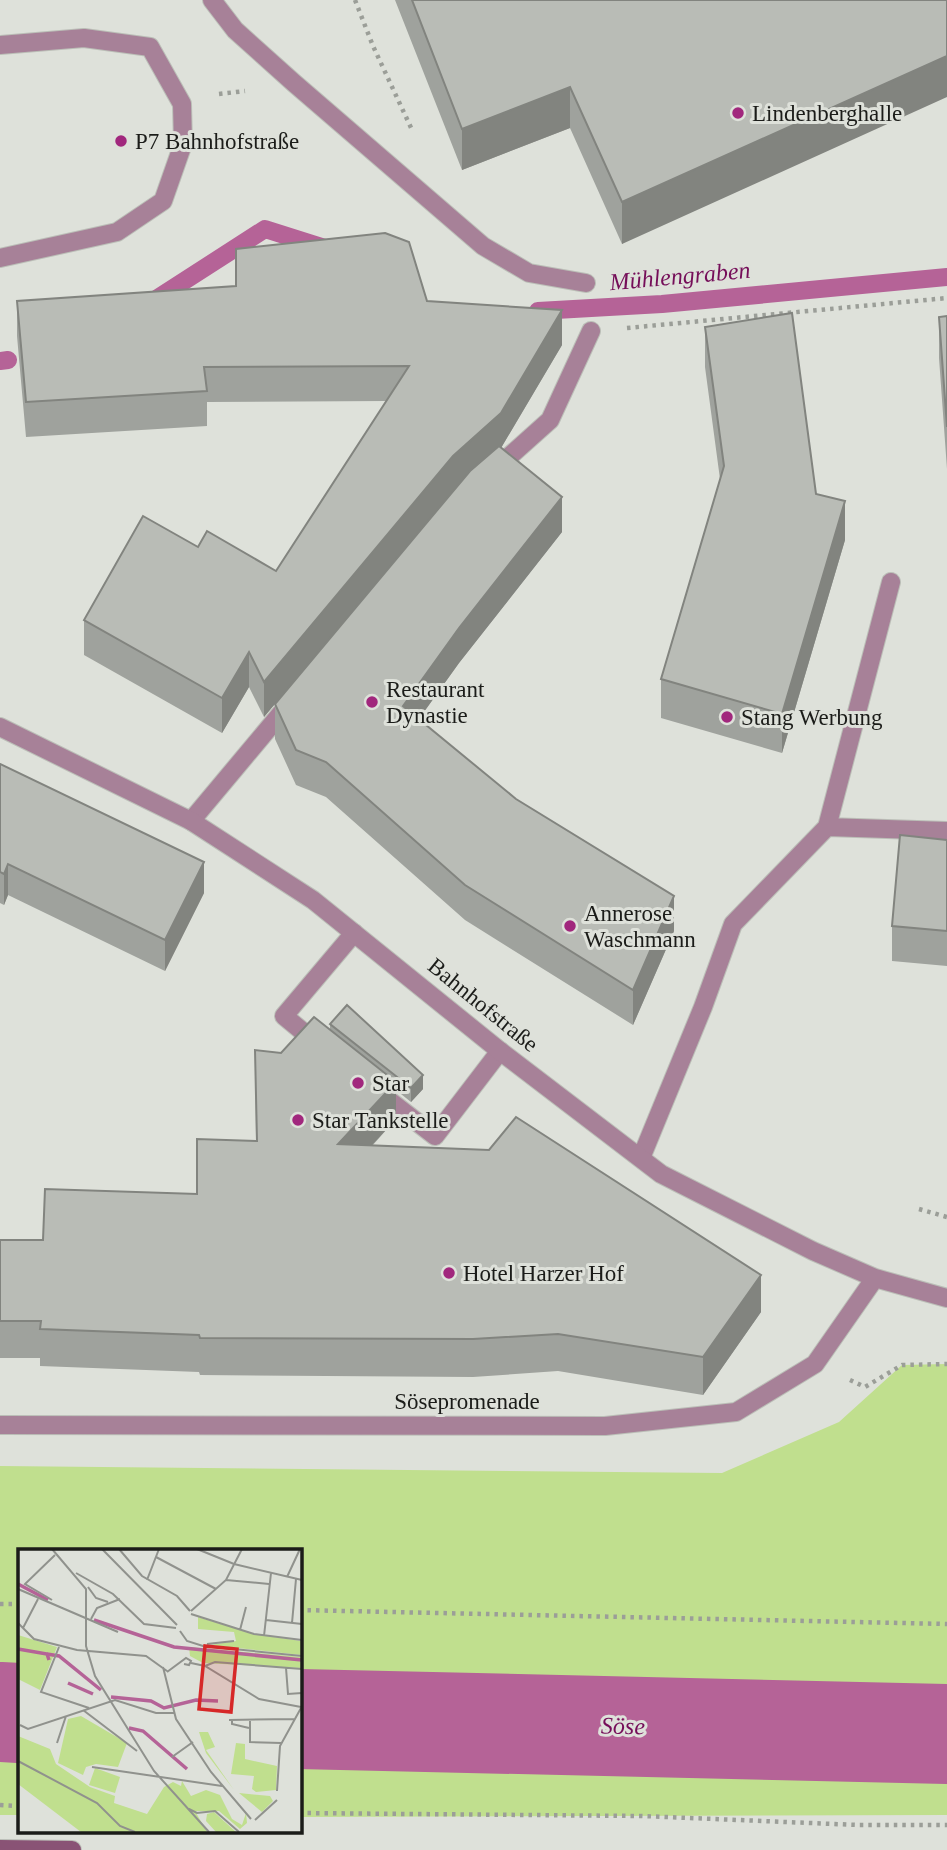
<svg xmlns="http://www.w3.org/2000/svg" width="947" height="1850" font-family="Georgia,serif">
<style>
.green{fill:#c0df8e}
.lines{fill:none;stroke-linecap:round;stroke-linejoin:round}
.stream{stroke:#b56397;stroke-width:18}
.river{stroke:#b56397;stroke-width:100}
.lane-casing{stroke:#bbbeb7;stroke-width:20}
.street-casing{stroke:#bbbeb7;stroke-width:20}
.secondary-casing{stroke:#bbbeb7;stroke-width:20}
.path{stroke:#9b9e98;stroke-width:4.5;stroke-dasharray:3.5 5;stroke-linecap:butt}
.lane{stroke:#a78198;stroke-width:18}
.street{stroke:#a78198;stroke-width:18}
.secondary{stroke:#895375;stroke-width:18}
.wall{fill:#9fa29d}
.shaded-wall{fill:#82847f}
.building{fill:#b9bcb6;stroke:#82847f;stroke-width:2}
.poi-dot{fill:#a1277d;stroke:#dee1da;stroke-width:2.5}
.labels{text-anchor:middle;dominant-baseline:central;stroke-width:6;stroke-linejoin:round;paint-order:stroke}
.poi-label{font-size:23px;fill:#1b1c19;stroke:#dee1da;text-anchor:start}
.street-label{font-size:23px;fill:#1b1c19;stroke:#dee1da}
.water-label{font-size:24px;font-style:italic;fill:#750e59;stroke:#dee1da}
.inset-river{fill:none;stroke:#b56397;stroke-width:3.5}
.inset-road{fill:none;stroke:#90928d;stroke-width:2}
.view{fill:#d62828;fill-opacity:0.15;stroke:#d62828;stroke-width:3.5}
.inset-edge{fill:none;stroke:#1b1c19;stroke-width:3.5}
</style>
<rect width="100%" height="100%" fill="#dee1da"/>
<path class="green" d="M 947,1364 L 947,1815 L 299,1817 L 299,1551 L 19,1551 L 19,1815 L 0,1815 L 0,1466 L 722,1473 L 839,1422 L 902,1365 Z"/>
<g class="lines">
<path class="stream" d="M 150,303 L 265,229 L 325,248
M 538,311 L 662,304 L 947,277
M 0,361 L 8,360"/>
<path class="river" d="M 0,1712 L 19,1713
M 299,1719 L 947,1734"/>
<defs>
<path id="lane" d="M 212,0 L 235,30 L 294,83 L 483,246 L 529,273 L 586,283
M 0,45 L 84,38 L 150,47 L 182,104 L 183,144 L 163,201 L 117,232 L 0,258
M 493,471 L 550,420 L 591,331
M 191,821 L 288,705
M 827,827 L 947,831
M 319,1045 L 284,1016 L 354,933
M 377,1091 L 435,1136 L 500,1051
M 641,1158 L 703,1007 L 733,924 L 827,827 L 891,582"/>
<path id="street" d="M 0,727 L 191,821 L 313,900 L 500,1051 L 661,1174 L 813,1251 L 875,1278 L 947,1298
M 0,1425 L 605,1426 L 736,1412 L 815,1364 L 875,1278"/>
<path id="secondary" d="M 0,1849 L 72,1850"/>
</defs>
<use href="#lane" class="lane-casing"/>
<use href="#street" class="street-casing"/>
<use href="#secondary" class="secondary-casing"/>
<path class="path" d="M 355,0 L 373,46 L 413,132
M 219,94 L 245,91
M 627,328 L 947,298
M 919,1209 L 947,1217
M 850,1380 L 865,1387 L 902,1365 L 947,1364
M 0,1604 L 19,1604
M 299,1610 L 947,1624
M 0,1805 L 19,1806
M 299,1813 L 642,1816 L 858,1825 L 947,1825"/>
<use href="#lane" class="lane"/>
<use href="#street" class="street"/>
<use href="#secondary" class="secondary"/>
</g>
<path class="wall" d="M 395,0 L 947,0 L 622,244 L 570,128 L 462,170 Z
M 17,301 L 427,301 L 562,345 L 501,448 L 562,532 L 459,663 L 419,719 L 674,931 L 633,1025 L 465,920 L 326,797 L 296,785 L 275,739 L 275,704 L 455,489 L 264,717 L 249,687 L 222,733 L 84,655 L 84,620 L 198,547 L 276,571 L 386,401 L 207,402 L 207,426 L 26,437 L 17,336 Z
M 947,316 L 947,469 L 939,358 L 939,317 Z
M 705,327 L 816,494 L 845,540 L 782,753 L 661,718 L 661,679 L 720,479 L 705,367 Z
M 0,764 L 204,893 L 165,971 L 8,895 L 4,905 L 0,903 Z
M 947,840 L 947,966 L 892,961 L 892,926 Z
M 330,1024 L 423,1089 L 411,1102 L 396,1090 L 396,1119 L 372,1146 L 761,1312 L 703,1395 L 558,1371 L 473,1377 L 200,1375 L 199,1372 L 40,1366 L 40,1358 L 0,1358 L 0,1240 L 43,1240 L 197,1194 L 256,1141 L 255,1050 L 281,1053 L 330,1029 Z"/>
<path class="shaded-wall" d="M 947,56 L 947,97 L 622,244 L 622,202 Z
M 570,87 L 570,128 L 462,170 L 462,129 Z
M 562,310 L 562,345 L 501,448 L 453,491 L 264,717 L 264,682 Z
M 562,497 L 562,532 L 459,663 L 403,741 L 403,706 L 459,628 Z
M 845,501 L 845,540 L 782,753 L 782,714 Z
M 249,652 L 249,687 L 222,733 L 222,698 Z
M 204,862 L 204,893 L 165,971 L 165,940 Z
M 8,864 L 8,895 L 4,905 L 4,874 Z
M 674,896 L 674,931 L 633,1025 L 633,990 Z
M 423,1075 L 423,1089 L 411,1102 L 411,1088 Z
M 396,1082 L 396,1119 L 338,1182 L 338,1144 Z
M 761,1275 L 761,1312 L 703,1395 L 703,1357 Z"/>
<path class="building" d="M 412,0 L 947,0 L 947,56 L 622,202 L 570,87 L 462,129 Z
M 385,233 L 409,242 L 427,301 L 562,310 L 501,413 L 453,456 L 264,682 L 249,652 L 222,698 L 84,620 L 143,516 L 198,547 L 207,531 L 276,571 L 409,366 L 204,367 L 207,391 L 26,402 L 17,301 L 236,286 L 236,249 Z
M 792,313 L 816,494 L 845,501 L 782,714 L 661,679 L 724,466 L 705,327 Z
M 947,316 L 947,427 L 939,317 Z
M 499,446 L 562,497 L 459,628 L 403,706 L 516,799 L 674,896 L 633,990 L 465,885 L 326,762 L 296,750 L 275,704 L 470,471 Z
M 0,764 L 204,862 L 165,940 L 8,864 L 4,874 L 0,872 Z
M 900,835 L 947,840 L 947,931 L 892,926 Z
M 347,1005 L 423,1075 L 411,1088 L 330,1024 Z
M 314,1017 L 396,1082 L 338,1144 L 489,1150 L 516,1117 L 761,1275 L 703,1357 L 558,1334 L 473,1339 L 200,1338 L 199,1335 L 40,1329 L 41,1321 L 0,1321 L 0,1240 L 43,1240 L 45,1189 L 197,1194 L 197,1139 L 257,1141 L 255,1050 L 281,1053 Z"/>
<g class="poi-dot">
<circle cx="738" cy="113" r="7"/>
<circle cx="121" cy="141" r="7"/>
<circle cx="372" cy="702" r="7"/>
<circle cx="727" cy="717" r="7"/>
<circle cx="570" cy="926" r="7"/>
<circle cx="358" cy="1083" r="7"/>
<circle cx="298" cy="1120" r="7"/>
<circle cx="449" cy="1273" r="7"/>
</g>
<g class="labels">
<g class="poi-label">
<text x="752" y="113">Lindenberghalle</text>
<text x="135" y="141">P7 Bahnhofstraße</text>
<text x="386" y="689">Restaurant<tspan x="386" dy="26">Dynastie</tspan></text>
<text x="741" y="717">Stang Werbung</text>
<text x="584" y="913">Annerose<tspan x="584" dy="26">Waschmann</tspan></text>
<text x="372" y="1083">Star</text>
<text x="312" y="1120">Star Tankstelle</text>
<text x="463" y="1273">Hotel Harzer Hof</text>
</g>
<g class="street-label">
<text transform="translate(483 1005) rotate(39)">Bahnhofstraße</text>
<text x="467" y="1401">Sösepromenade</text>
</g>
<g class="water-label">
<text transform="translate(680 276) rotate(-5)">Mühlengraben</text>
<text transform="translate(623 1726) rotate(1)">Söse</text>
</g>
</g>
<g transform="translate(18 1549)">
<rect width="284" height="284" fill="#dee1da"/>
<path d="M 180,68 L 236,85 L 283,92 L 283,106 L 192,96 L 218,92 L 216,83 L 180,80 ZM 0,86 L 39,98 L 22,141 L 0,130 ZM 171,98 L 283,108 L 283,119 L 185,114 L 172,107 ZM 63,167 L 109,194 L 100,218 L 78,215 L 68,218 L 65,226 L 40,214 L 50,170 ZM 181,183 L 190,183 L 197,198 L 188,201 L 216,241 L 188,204 ZM 0,187 L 32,200 L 38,215 L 72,238 L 97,247 L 96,254 L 129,265 L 146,238 L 155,233 L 163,237 L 164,232 L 173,247 L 188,241 L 202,246 L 214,270 L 224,276 L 228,264 L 229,274 L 222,280 L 201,262 L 177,262 L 189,283 L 63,283 L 0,235 ZM 218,194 L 227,195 L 227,210 L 259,217 L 258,241 L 238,243 L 234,240 L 236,227 L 213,225 ZM 77,219 L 102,228 L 97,244 L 71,236 ZM 221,244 L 252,247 L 255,252 L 244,263 ZM 196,263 L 218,283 L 198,283 L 188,272 L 189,265 Z" fill="#c0df8e"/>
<path class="inset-river" d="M 0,35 L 30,51M 76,71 L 156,98 L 284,111M 0,100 L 29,105 L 31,111M 29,105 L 41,107 L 83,141M 50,134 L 75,145M 93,148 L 133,152 L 146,159 L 178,151 L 200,152M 111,179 L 125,182 L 169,220"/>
<path class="inset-road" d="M 34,0 L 68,40 L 68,97 L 77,127 L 136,222 L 191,283M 84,0 L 159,76M 101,0 L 124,27 L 159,47 L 172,62M 179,0 L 216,15 L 284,31M 138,8 L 198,40M 58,24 L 95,45 L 126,75 L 158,79M 269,28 L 282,0M 129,31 L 141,0M 208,31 L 251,35M 70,38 L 78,49 L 90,53M 0,40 L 100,83M 34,51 L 7,35 L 37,6M 173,62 L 208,31 L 224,0M 173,65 L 236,85 L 284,91M 73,70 L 79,59 L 102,50M 248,71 L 284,75M 0,74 L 16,90 L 59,101 L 128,107 L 149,122M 274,74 L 278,30M 5,79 L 20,50M 222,81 L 228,58M 162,82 L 169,92 L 185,97 L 284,107M 246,87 L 253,24M 189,95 L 216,92M 41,98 L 23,143 L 71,159M 173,114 L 187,117 L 241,150 L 283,158M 187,117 L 197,113 L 284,120M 145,118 L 158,170 L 193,223 L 233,270M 268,119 L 270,145 L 284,144M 149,123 L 168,109 L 173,112 L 171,116 L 166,115M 65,161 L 119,202M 211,171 L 277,170M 214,171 L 214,175 L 231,179M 232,172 L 232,193 L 263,194M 2,176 L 10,180 L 97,151 L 138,164 L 156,164M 39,194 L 48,167M 154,208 L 175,193M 0,212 L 79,254 L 102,277 L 117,283M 74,218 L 204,237M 259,242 L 262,197 L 283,159M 171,260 L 179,264 L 197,262 L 221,283M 237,271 L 259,251"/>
<path class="view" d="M 187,97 L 219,100 L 213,163 L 181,160 Z"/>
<rect width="284" height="284" class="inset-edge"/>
</g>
</svg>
